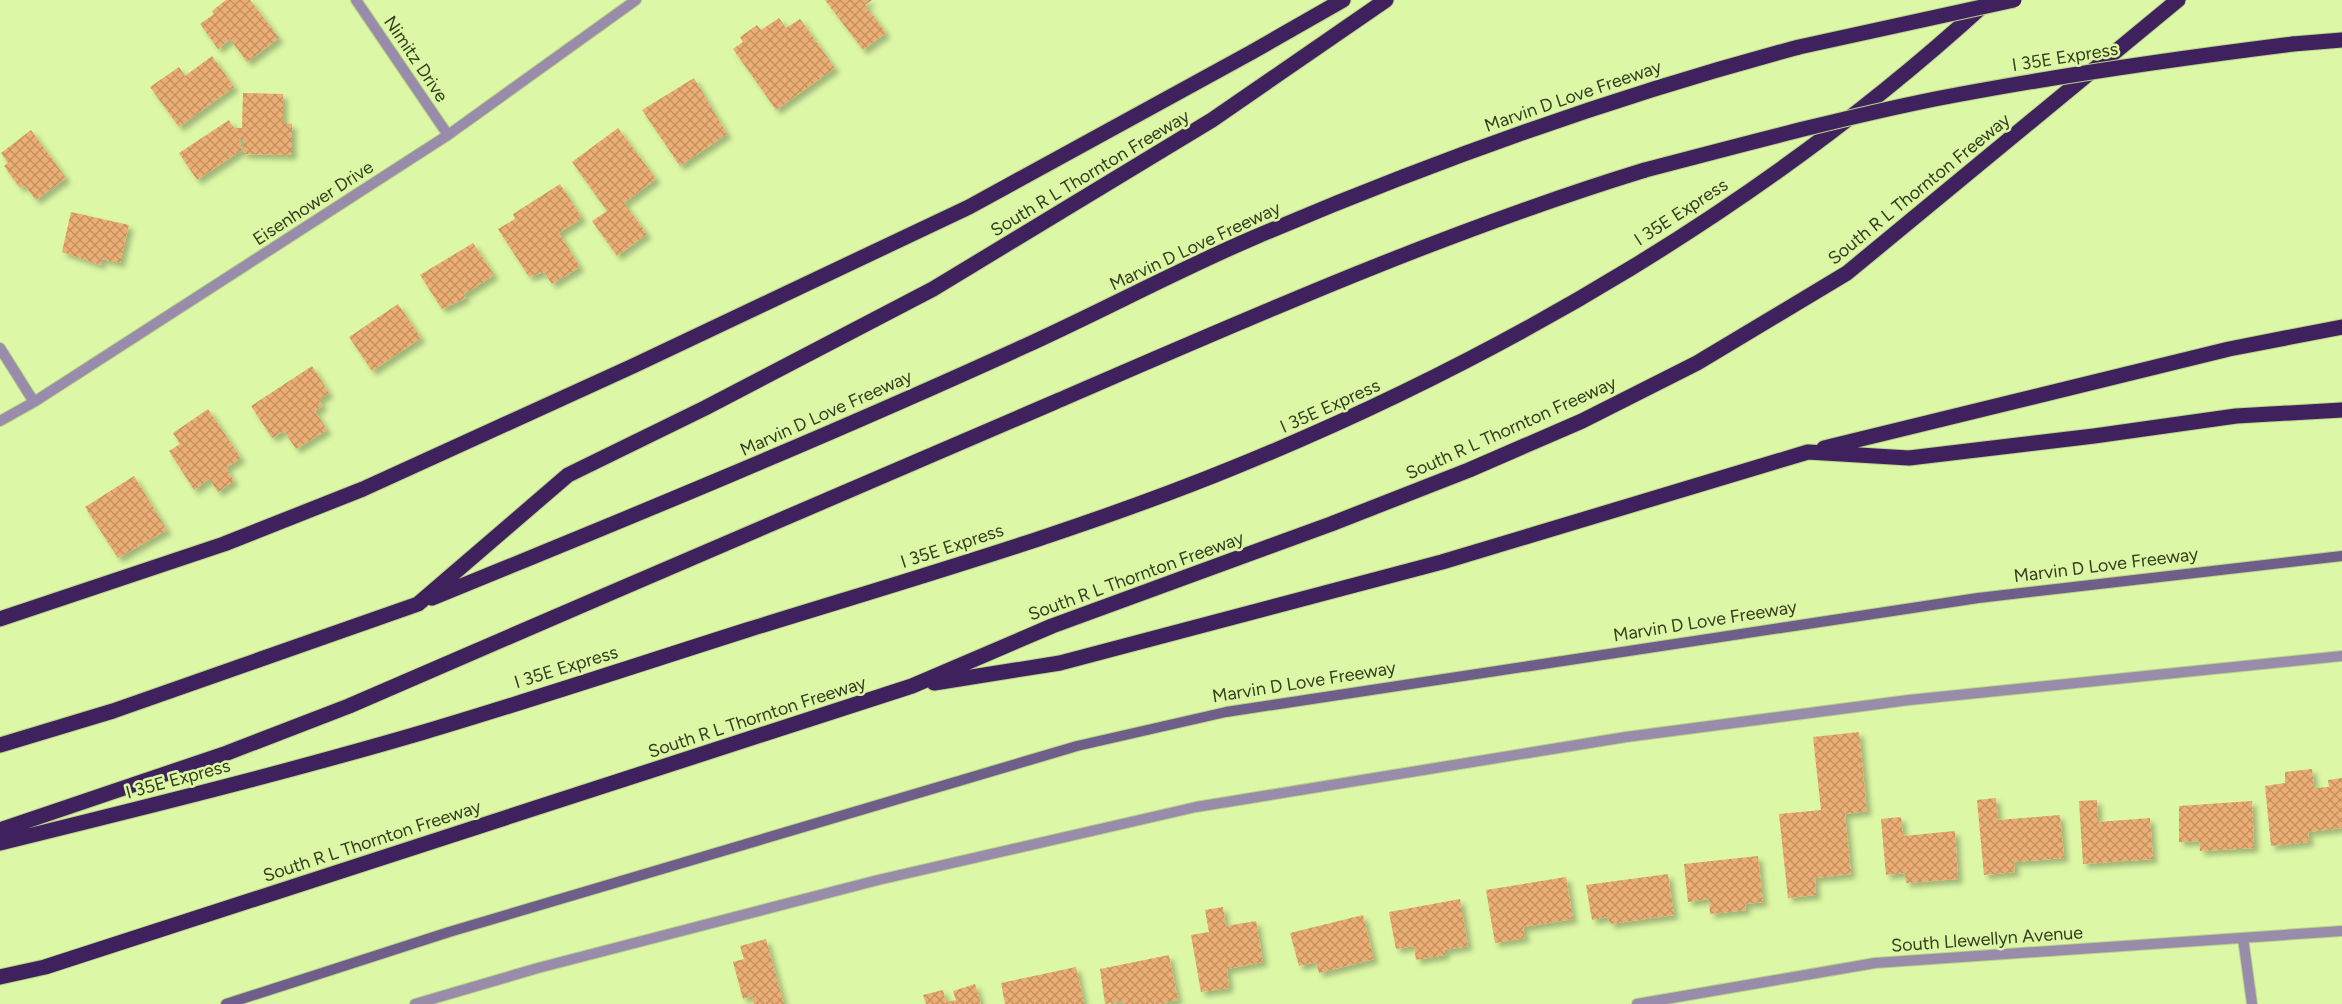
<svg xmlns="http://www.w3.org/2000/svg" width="2342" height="1004" font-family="Figtree,sans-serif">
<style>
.building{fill:url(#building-cross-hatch);filter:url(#shadow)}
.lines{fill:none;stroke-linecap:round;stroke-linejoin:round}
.lane-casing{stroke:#bad28a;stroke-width:12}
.street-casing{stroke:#bad28a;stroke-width:12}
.secondary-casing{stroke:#bad28a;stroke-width:12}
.highway-casing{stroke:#bad28a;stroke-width:17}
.lane{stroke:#988caa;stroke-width:10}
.street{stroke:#988caa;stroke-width:10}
.secondary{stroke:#705e8a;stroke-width:10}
.highway{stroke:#3e215d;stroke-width:15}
.highway-bridge-casing{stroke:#bad28a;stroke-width:17;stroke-linecap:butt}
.highway-bridge{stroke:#3e215d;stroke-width:15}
.labels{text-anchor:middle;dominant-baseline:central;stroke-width:5;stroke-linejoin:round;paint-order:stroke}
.street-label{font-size:18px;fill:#343e1d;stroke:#dcf7a5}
</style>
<defs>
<pattern id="building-cross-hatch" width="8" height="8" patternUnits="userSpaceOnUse" patternTransform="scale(1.25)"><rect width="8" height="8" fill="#ecae74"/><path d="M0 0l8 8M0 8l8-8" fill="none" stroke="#c08f5f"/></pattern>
<filter id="shadow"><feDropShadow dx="4.5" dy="4.5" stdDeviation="2.5" flood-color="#0004"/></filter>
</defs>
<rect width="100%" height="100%" fill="#dcf7a5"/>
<path class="building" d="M 226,0 L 250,0 L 279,38 L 247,62 L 230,39 L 218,49 L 200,24 L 214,14 L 212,11 Z
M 825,0 L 872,0 L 865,5 L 886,33 L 863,50 Z
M 779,18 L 786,28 L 800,19 L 835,68 L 776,110 L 733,49 L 743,42 L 740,37 L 757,25 L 761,30 Z
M 212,56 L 234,87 L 179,127 L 150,87 L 179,67 L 185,76 Z
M 694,78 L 727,134 L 680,166 L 642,110 Z
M 243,93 L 283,94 L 283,123 L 292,124 L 292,155 L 243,154 L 243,139 L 239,139 L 242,150 L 197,180 L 179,153 L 229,120 L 234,128 L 242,128 Z
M 618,128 L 656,179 L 624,203 L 647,234 L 617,256 L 592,221 L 607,211 L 572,162 Z
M 31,130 L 66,178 L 36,200 L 24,185 L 20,188 L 4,166 L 8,163 L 1,153 Z
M 560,184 L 582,218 L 559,233 L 580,267 L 552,284 L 544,272 L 529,277 L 498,229 L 515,219 L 513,214 Z
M 71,212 L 129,225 L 120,263 L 102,259 L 101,265 L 62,252 Z
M 473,243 L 494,275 L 463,295 L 466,298 L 442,309 L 420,275 Z
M 398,304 L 421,338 L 372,371 L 349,337 Z
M 312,366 L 329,393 L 319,400 L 323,406 L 315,411 L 327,430 L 296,449 L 284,431 L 272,438 L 251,406 Z
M 208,409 L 241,458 L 226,468 L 234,481 L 218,492 L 209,479 L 194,490 L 169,451 L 180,444 L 173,433 Z
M 134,476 L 167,530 L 118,558 L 85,507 Z
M 1859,732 L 1867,811 L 1845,814 L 1851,874 L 1815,878 L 1816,895 L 1788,898 L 1779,814 L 1821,810 L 1813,737 Z
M 2312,769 L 2314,788 L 2329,787 L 2328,780 L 2342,778 L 2342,828 L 2308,832 L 2309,842 L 2271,846 L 2265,786 L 2285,783 L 2285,772 Z
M 1996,798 L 1998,820 L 2060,815 L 2064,858 L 2014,862 L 2015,872 L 1984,875 L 1977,800 Z
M 2097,800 L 2098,822 L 2150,818 L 2153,859 L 2083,864 L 2079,801 Z
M 2252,801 L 2254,848 L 2200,851 L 2199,841 L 2179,842 L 2179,806 Z
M 1901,817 L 1903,836 L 1955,831 L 1958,879 L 1906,883 L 1905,873 L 1886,875 L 1881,819 Z
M 1758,856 L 1763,902 L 1745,904 L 1746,910 L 1710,914 L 1709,899 L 1688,902 L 1684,864 Z
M 1668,874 L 1674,915 L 1610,924 L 1608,917 L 1592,920 L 1586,885 Z
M 1566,877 L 1573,919 L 1523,927 L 1525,938 L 1495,943 L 1486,890 Z
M 1460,899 L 1468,946 L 1445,950 L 1445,955 L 1416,960 L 1414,946 L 1396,949 L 1389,912 Z
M 1223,907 L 1226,926 L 1256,921 L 1263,962 L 1227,969 L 1229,988 L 1201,992 L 1191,935 L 1209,932 L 1205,910 Z
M 1363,915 L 1374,959 L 1319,973 L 1316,962 L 1299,966 L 1290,933 Z
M 766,939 L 784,1004 L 754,1004 L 752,996 L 743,999 L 733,962 L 744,959 L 740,946 Z
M 1169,955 L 1178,1000 L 1158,1004 L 1124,1004 L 1123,1001 L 1105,1004 L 1100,969 Z
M 1076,967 L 1084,1004 L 1005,1004 L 1001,983 Z
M 975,984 L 981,1004 L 926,1004 L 923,995 L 943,990 L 946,1002 L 956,1000 L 953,991 Z"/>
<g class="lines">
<defs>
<path id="lane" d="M 415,1004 L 538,968 L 878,880 L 1196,807 L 1626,737 L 1909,700 L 2342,656"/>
<path id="street" d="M 356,0 L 448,135
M 0,348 L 34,402
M 0,421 L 34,402 L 448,135 L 636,0
M 2243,938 L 2252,1004
M 1637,1004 L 1875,963 L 2342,931"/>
<path id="secondary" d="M 226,1004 L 449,932 L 1077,746 L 1226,712 L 1978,598 L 2342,556"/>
<path id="highway" d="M 2293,44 L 2342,40
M 1824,448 L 2229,349 L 2342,327
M 432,598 C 631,517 830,435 1025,346 C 1102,311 1176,271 1253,238 C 1431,162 1611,97 1799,47
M 0,619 L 224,544 L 363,489 L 633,366 L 969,207 L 1252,52 L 1343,0
M 934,683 L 1060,663 L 1442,562 L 1808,452 L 1909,458 L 2094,436 L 2236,416 L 2342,410
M 0,745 L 113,711 L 418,604 L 568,475 L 705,408 L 933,289 L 1212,120 L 1386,0
M 0,830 L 227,753 L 349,706 C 584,604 820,503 1055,402 C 1249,318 1443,232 1645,170
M 0,843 C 142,808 284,773 424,732 C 532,700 640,664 747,630 C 911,579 1076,532 1235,467 C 1506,357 1770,201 1986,3
M 0,977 L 45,967 L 912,686 L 1052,626 L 1331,524 L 1469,470 L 1582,421 L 1697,363 L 1847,273 L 2178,0"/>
</defs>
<use href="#lane" class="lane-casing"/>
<use href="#street" class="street-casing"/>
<use href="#secondary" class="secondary-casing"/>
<use href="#highway" class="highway-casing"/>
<use href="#lane" class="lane"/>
<use href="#street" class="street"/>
<use href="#secondary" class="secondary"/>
<use href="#highway" class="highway"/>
<defs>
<path id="highway-bridge" d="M 1799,47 L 2014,0
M 1645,170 C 1741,145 1837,119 1935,99 C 2054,76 2173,59 2293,44"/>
</defs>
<use href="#highway-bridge" class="highway-bridge-casing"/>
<use href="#highway-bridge" class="highway-bridge"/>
</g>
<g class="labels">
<g class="street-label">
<text transform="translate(2065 57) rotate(-9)">I 35E Express</text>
<text transform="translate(416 59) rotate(56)">Nimitz Drive</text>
<text transform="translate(1573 96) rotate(-19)">Marvin D Love Freeway</text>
<text transform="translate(1090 173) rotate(-31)">South R L Thornton Freeway</text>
<text transform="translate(1919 189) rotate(-39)">South R L Thornton Freeway</text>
<text transform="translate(313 203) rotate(-33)">Eisenhower Drive</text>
<text transform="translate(1681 212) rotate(-33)">I 35E Express</text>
<text transform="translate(1195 246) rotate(-25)">Marvin D Love Freeway</text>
<text transform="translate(1330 406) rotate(-24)">I 35E Express</text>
<text transform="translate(826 413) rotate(-24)">Marvin D Love Freeway</text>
<text transform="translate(1511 428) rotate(-24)">South R L Thornton Freeway</text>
<text transform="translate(952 546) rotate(-18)">I 35E Express</text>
<text transform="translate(2106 565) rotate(-7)">Marvin D Love Freeway</text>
<text transform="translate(1136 576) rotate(-20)">South R L Thornton Freeway</text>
<text transform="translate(1705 621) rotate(-9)">Marvin D Love Freeway</text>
<text transform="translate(566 667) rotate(-17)">I 35E Express</text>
<text transform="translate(1304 682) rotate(-9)">Marvin D Love Freeway</text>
<text transform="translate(757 717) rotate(-18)">South R L Thornton Freeway</text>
<text transform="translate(178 779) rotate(-15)">I 35E Express</text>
<text transform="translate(372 841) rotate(-18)">South R L Thornton Freeway</text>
<text transform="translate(1987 939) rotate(-4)">South Llewellyn Avenue</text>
</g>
</g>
</svg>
